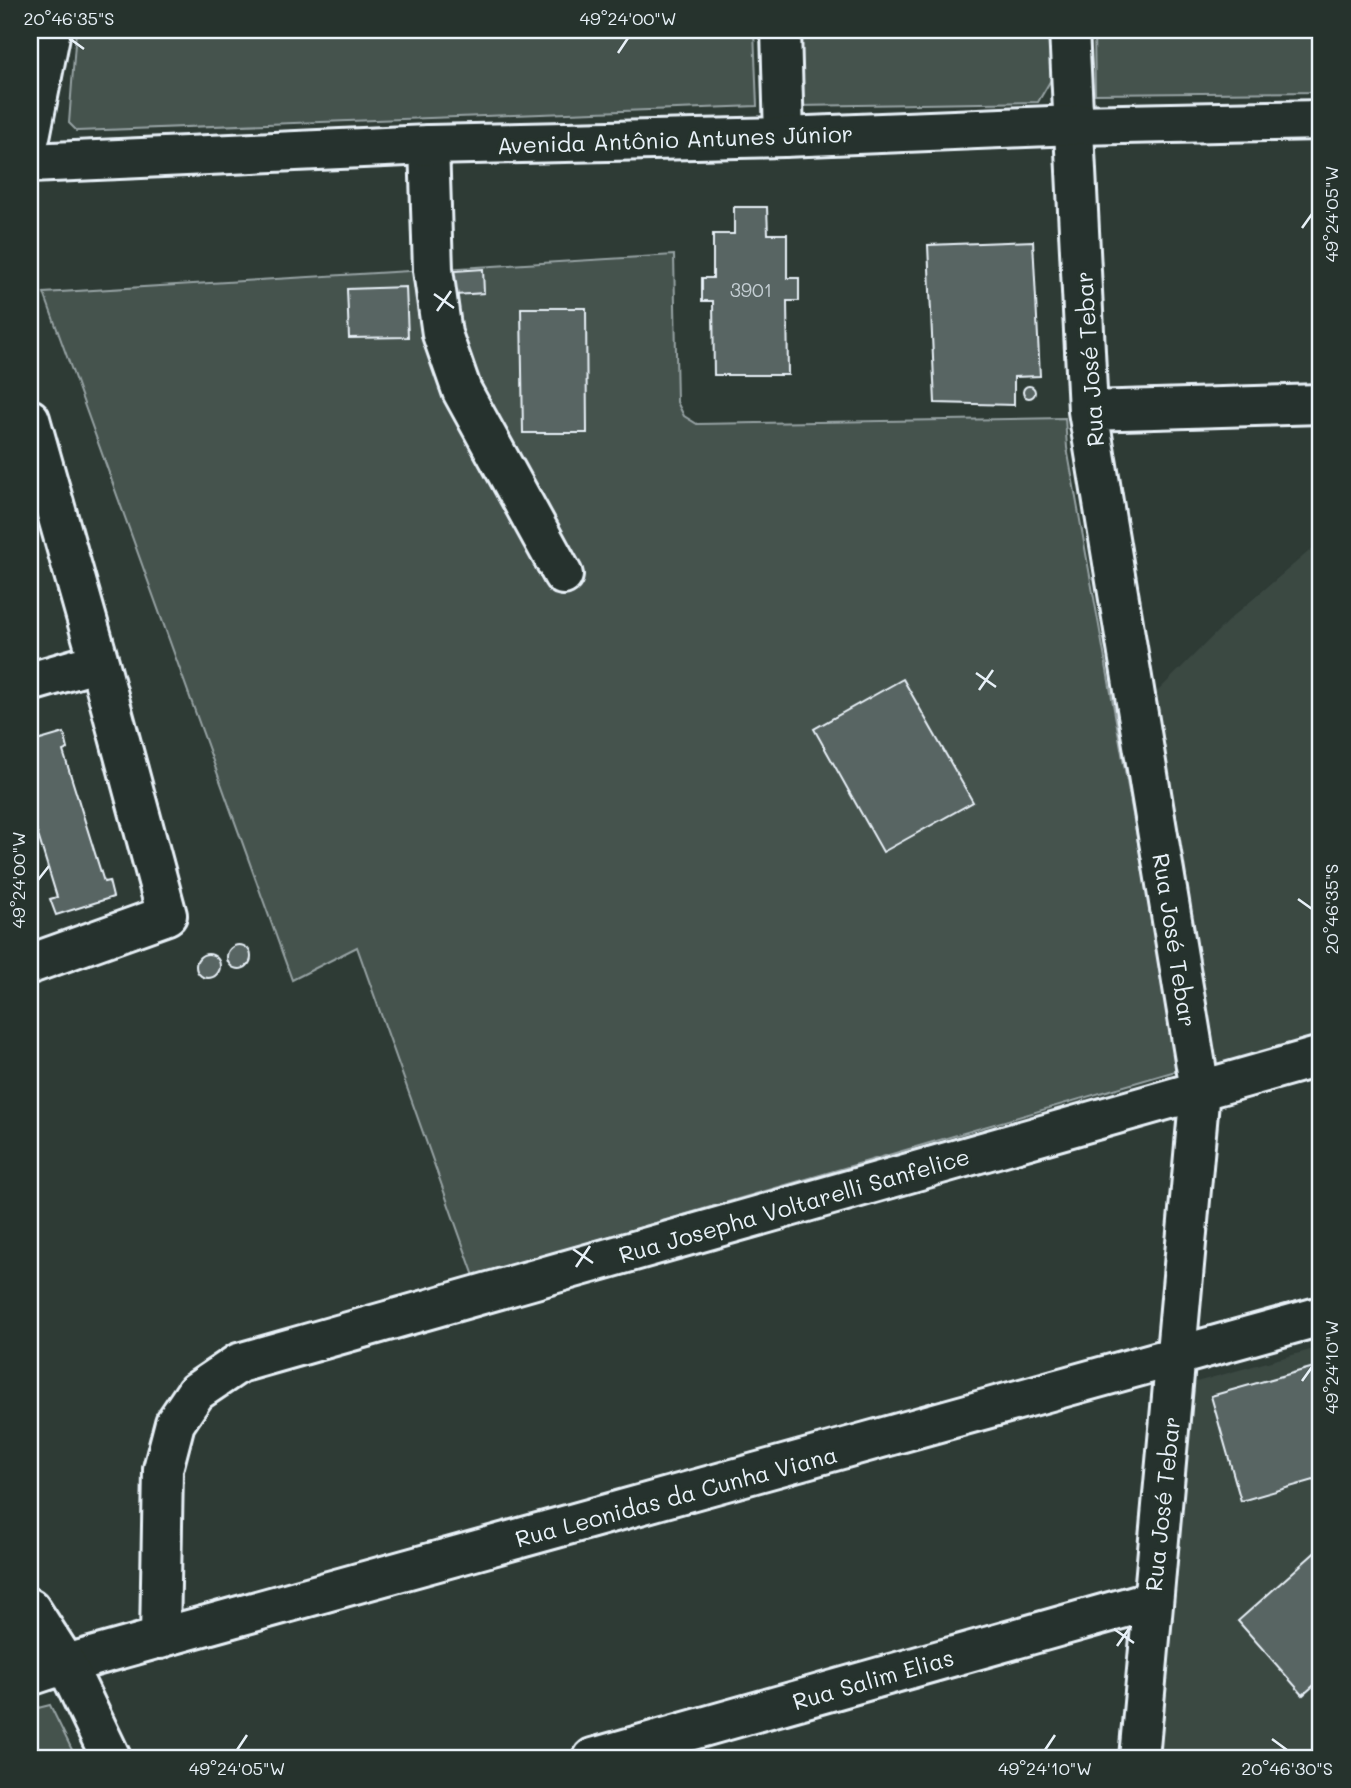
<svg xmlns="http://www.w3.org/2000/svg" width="1351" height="1788" font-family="Mali,sans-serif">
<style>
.built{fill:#3b4843}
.green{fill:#45524e;stroke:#96a2a3;stroke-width:2}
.building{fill:#596563;stroke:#e8f1f8;stroke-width:2}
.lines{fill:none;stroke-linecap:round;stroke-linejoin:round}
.minor-casing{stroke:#e8f1f8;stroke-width:44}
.major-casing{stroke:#e8f1f8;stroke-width:44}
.minor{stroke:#26332d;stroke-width:38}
.major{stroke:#26332d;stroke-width:38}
.ticks{fill:none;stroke:#e8f1f8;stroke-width:2.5}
.labels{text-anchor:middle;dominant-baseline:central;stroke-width:7;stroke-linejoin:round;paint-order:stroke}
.number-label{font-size:19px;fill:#c4ced3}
.street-label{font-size:23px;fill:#e8f1f8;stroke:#26332d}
.neatline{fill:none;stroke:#e8f1f8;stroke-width:2.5}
.ticks-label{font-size:18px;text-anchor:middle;fill:#e8f1f8}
</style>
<rect width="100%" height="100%" fill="#2e3b35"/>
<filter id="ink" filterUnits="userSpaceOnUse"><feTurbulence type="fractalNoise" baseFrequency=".0143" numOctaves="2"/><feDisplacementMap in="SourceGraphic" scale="14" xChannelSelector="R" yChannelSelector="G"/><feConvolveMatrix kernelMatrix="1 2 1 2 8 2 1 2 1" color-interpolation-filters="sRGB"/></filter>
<g filter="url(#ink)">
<path class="built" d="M 1321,541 L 1321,1036 L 1215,1066 L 1149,700 L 1231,618 Z
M 1321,1347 L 1321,1365 L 1211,1396 L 1241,1500 L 1321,1478 L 1321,1547 L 1238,1621 L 1303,1695 L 1321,1679 L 1321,1758 L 1160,1758 L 1189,1384 Z"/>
<path class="green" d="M 76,30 L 754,30 L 757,106 L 77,131 L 69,123 Z
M 796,30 L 1050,30 L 1052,78 L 1038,102 L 798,106 Z
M 1094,30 L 1321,30 L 1321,92 L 1095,94 Z
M 674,255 L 677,402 L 684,416 L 697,424 L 1065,418 L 1067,448 L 1179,1070 L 474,1276 L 357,947 L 292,980 L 44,293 Z
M 50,1705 L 76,1758 L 30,1758 L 30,1710 Z"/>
<path class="building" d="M 734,207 L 767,207 L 768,234 L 787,234 L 787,278 L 799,278 L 799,301 L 787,301 L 788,375 L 714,375 L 713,301 L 702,301 L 702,278 L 713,278 L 713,234 L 734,234 Z
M 1033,241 L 1040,376 L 1014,377 L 1014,405 L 935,403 L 928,245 Z
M 483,269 L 484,293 L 441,296 L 440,272 Z
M 406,287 L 408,337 L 349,338 L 347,289 Z
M 521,308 L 586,308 L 587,433 L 523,433 Z
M1023 392a6 6 0 1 1 12 0a6 6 0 1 1-12 0Z
M 903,679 L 973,802 L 883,852 L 814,729 Z
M 64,733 L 68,749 L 63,751 L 104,882 L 109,881 L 113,897 L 56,915 L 50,899 L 57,897 L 30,809 L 30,743 Z
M227 957a12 12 0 1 1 24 0a12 12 0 1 1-24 0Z
M196 966a12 12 0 1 1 24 0a12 12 0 1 1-24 0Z
M 1321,1365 L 1321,1478 L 1241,1501 L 1211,1396 Z
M 1321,1547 L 1321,1679 L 1303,1695 L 1238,1621 Z"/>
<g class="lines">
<defs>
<path id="minor" d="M 781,30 L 784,137
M 1069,30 L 1088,411 L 1200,1090 L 1139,1758
M 30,137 L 51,30
M 429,145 L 433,270 L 442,334 L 462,391 L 563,575
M 1088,411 L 1321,404
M 30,419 L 99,662 L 167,915 L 30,964
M 30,682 L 99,662
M 160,1639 L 163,1469 L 175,1423 L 196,1392 L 239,1363 L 1321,1056
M 66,1664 L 1321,1316
M 593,1758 L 1153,1600"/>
<path id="major" d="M 30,163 L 429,145 L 784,137 L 1075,125 L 1321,120
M 30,1608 L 66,1664 L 111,1758
M 30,1676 L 66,1664"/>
</defs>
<use href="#minor" class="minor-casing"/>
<use href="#major" class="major-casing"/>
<use href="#minor" class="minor"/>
<use href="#major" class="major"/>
</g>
</g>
<path class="ticks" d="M 69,38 L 84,49M 618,53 L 628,38M 1302,228 L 1312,214M 434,294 L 454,308M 437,311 L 451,291M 976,673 L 996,687M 979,690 L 993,670M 38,880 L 49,866M 1298,899 L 1312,909M 573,1249 L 593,1263M 576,1267 L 590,1246M 1302,1381 L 1312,1367M 1114,1629 L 1134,1643M 1117,1646 L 1131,1626M 1272,1739 L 1287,1750M 237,1750 L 247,1735M 1045,1750 L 1055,1735"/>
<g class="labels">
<g class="number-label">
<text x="751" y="289">3901</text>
</g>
<g class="street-label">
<text transform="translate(675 139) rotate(-2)">Avenida Antônio Antunes Júnior</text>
<text transform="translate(1089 359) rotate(-94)">Rua José Tebar</text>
<text transform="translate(1175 940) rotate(81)">Rua José Tebar</text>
<text transform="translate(794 1205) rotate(-16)">Rua Josepha Voltarelli Sanfelice</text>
<text transform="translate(676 1496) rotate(-15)">Rua Leonidas da Cunha Viana</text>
<text transform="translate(1162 1504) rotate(-84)">Rua José Tebar</text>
<text transform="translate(873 1679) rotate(-16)">Rua Salim Elias</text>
</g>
</g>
<rect width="1351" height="1788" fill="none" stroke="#26332d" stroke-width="77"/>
<rect x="38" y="38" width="1274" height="1712" class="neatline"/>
<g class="ticks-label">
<text x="69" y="25">20°46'35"S</text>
<text x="628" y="25">49°24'00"W</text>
<text transform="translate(1332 214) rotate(-90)" y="6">49°24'05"W</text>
<text transform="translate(19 880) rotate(-90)" y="6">49°24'00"W</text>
<text transform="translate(1332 909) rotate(-90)" y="6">20°46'35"S</text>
<text transform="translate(1332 1367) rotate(-90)" y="6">49°24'10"W</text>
<text x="237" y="1775">49°24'05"W</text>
<text x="1045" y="1775">49°24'10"W</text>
<text x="1287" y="1775">20°46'30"S</text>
</g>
</svg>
